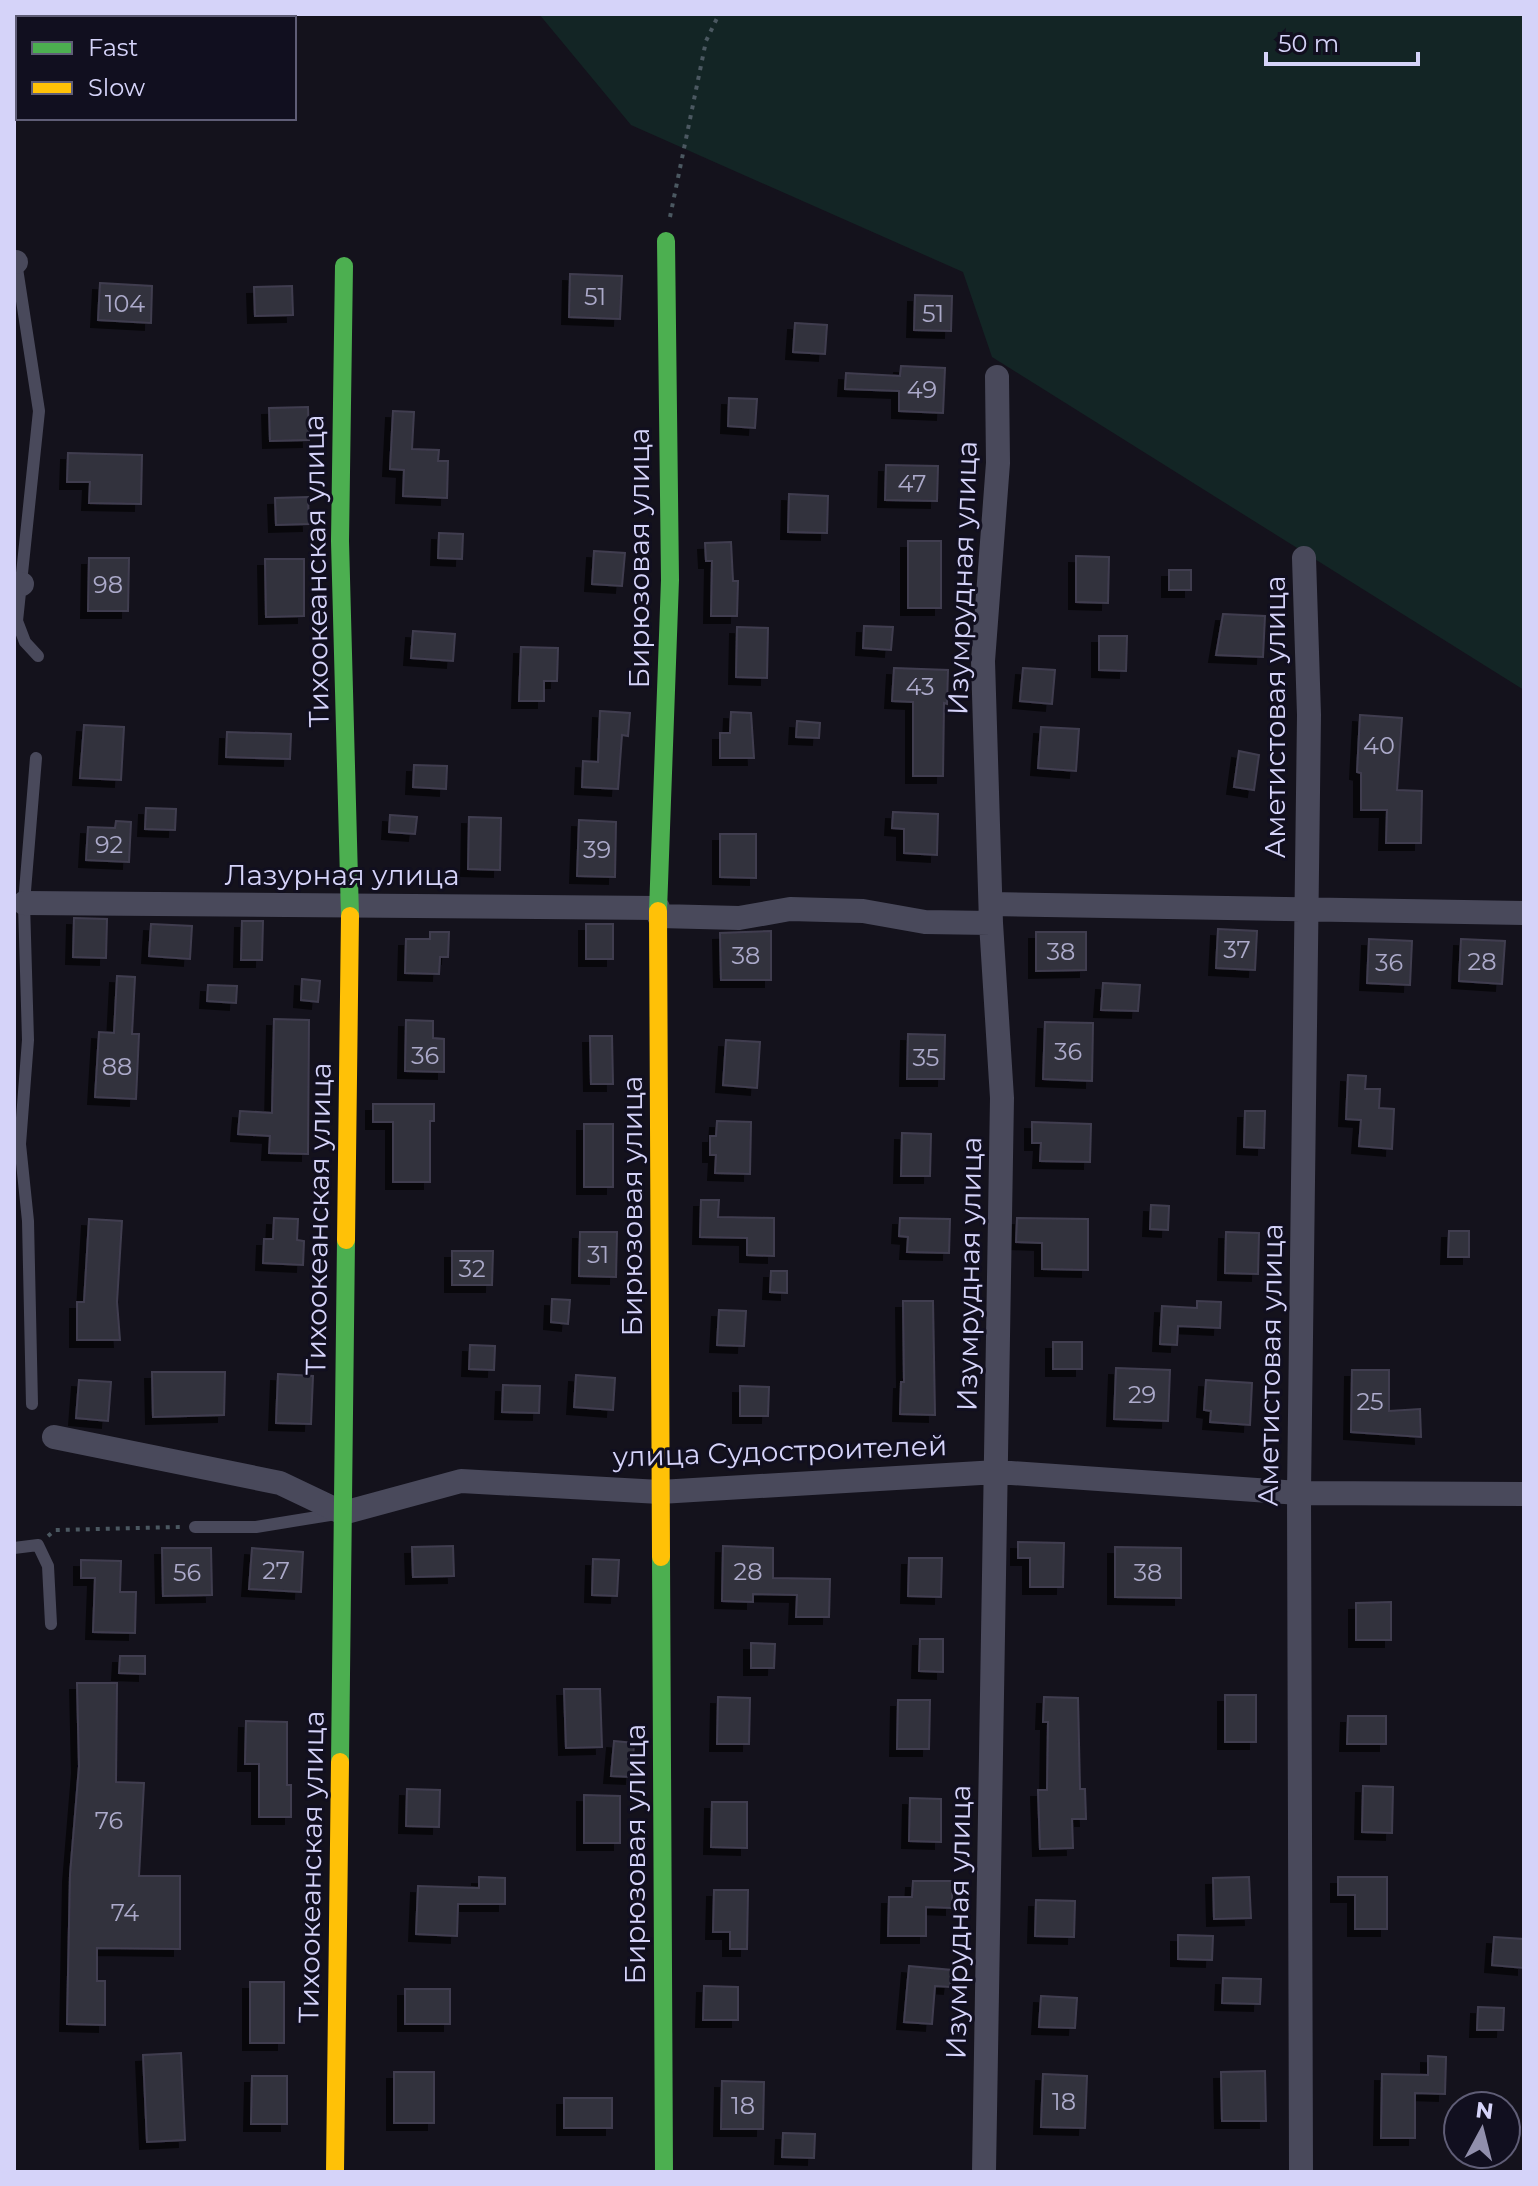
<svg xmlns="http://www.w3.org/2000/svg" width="1538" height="2186" font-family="Montserrat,sans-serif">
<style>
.green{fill:#132525}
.building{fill:#32303e;stroke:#403e4f;stroke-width:2;filter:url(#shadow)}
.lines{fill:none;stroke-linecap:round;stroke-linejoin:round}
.path{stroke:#4b5861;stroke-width:4;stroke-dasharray:4 6;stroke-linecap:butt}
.lane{stroke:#49495b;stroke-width:12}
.street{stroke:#49495b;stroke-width:24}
.fast{stroke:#4caf50;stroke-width:18}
.slow{stroke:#ffc107;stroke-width:18}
.labels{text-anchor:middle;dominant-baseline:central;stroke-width:6;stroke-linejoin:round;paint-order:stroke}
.number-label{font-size:24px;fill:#acaaca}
.street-label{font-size:28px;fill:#d5d3f9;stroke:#110f1f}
</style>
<defs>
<filter id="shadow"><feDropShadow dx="-7" dy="7" stdDeviation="0" flood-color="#0009"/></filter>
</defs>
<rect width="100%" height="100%" fill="#14121c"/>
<path class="green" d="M 539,14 L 1524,14 L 1524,690 L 992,357 L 963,272 L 631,125 Z"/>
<path class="building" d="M 570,274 L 622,276 L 620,319 L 569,317 Z
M 100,283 L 152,286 L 151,323 L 98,320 Z
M 292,286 L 293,315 L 255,316 L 254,287 Z
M 915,295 L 952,296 L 951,331 L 914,330 Z
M 795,323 L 827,325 L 825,354 L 793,352 Z
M 901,366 L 945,368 L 943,413 L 899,411 L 899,391 L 845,389 L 846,373 L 900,376 Z
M 729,398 L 757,399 L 755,428 L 728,426 Z
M 308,407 L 309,440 L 270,441 L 269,408 Z
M 393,411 L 414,412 L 412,449 L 439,450 L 438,461 L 448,461 L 447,498 L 403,496 L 404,470 L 390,469 Z
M 68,453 L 142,455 L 141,504 L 89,503 L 90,482 L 67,482 Z
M 886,465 L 938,466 L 937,501 L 885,500 Z
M 789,494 L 828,496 L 827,533 L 788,532 Z
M 308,497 L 309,524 L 276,525 L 275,498 Z
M 439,533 L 463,534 L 462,559 L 438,558 Z
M 908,541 L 941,541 L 941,608 L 908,608 Z
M 731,542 L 733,581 L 738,581 L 737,616 L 711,616 L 712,561 L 706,561 L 705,543 Z
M 594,551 L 625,553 L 622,586 L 592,584 Z
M 1076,556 L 1109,557 L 1108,603 L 1076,602 Z
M 89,558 L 129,558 L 128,611 L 88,611 Z
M 265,559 L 304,559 L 304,616 L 266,617 Z
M 1169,570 L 1191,570 L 1191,590 L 1169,590 Z
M 1223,614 L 1265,616 L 1263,657 L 1216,655 Z
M 864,626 L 893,627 L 891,650 L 863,648 Z
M 737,627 L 768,628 L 767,678 L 736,677 Z
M 413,631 L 455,634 L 453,661 L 411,658 Z
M 1099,636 L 1127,636 L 1126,671 L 1099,670 Z
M 521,647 L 558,648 L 557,681 L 544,681 L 544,701 L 519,701 Z
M 894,668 L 948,670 L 947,704 L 944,703 L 943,776 L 913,776 L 913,702 L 892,701 Z
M 1023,668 L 1055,670 L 1052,704 L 1020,701 Z
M 600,711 L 630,713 L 628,736 L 622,735 L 618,789 L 582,787 L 583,761 L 598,762 Z
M 731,712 L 751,713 L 754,758 L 720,758 L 720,733 L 730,733 Z
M 1360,715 L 1402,718 L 1397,790 L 1422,791 L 1421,843 L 1386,843 L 1387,810 L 1361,810 L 1361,773 L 1357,772 Z
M 797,721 L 820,723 L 819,738 L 796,737 Z
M 84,725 L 124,727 L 121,780 L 80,778 Z
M 1041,727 L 1079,729 L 1076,771 L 1038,768 Z
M 227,732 L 291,734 L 290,759 L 226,757 Z
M 1239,751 L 1259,755 L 1254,790 L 1234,787 Z
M 414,765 L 447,766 L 446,789 L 413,787 Z
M 146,808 L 176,809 L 175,830 L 145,829 Z
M 893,812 L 938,814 L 937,855 L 904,853 L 904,829 L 892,828 Z
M 390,815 L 417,817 L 415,834 L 389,832 Z
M 469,817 L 501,818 L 500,870 L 468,869 Z
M 579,820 L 616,822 L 615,877 L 577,876 Z
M 116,821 L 131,822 L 129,862 L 86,860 L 88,827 L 115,828 Z
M 720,834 L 756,834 L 756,878 L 720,877 Z
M 74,918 L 107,919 L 106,958 L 73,957 Z
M 242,921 L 263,921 L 262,960 L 241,960 Z
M 151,924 L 192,926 L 190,959 L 149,956 Z
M 586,924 L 613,924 L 613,959 L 586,959 Z
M 1218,929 L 1257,931 L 1255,970 L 1216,968 Z
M 771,931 L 771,980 L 721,980 L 720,933 Z
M 430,932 L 449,932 L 448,957 L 440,957 L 439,974 L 405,973 L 406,939 L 430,939 Z
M 1036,932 L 1086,932 L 1086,970 L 1036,971 Z
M 1369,939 L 1412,941 L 1410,985 L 1367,983 Z
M 1461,939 L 1505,941 L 1502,984 L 1459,981 Z
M 117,976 L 135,977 L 132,1034 L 139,1034 L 136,1099 L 95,1097 L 99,1032 L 114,1033 Z
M 302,979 L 320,981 L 318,1002 L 301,1000 Z
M 1103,983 L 1140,985 L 1138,1011 L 1101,1010 Z
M 208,985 L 237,986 L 236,1003 L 207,1001 Z
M 274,1019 L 309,1020 L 308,1154 L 269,1153 L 270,1136 L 238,1134 L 240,1111 L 272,1113 Z
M 406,1020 L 433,1021 L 433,1038 L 444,1039 L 444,1072 L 405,1071 Z
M 1045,1022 L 1093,1023 L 1092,1081 L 1043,1079 Z
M 908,1034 L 945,1035 L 944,1079 L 907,1079 Z
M 590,1036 L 612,1036 L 613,1084 L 591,1084 Z
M 726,1040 L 760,1042 L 757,1088 L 723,1085 Z
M 1348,1075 L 1366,1076 L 1365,1089 L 1380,1089 L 1379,1108 L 1394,1109 L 1392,1149 L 1359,1146 L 1361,1120 L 1346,1119 Z
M 373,1104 L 434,1104 L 434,1121 L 430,1121 L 430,1182 L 393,1182 L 393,1122 L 373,1122 Z
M 1245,1111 L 1265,1111 L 1264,1148 L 1244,1147 Z
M 717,1121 L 751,1122 L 750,1174 L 715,1173 L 716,1155 L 710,1155 L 710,1136 L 716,1136 Z
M 1032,1122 L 1091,1124 L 1090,1162 L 1040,1161 L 1041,1143 L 1032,1143 Z
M 584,1124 L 613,1124 L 613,1187 L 584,1187 Z
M 902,1133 L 931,1134 L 930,1176 L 901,1176 Z
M 701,1200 L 719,1200 L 718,1217 L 774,1218 L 774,1256 L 747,1255 L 747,1238 L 700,1237 Z
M 1151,1205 L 1169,1206 L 1168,1230 L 1150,1229 Z
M 274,1218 L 298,1219 L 297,1240 L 304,1241 L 303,1265 L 263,1263 L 264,1239 L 273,1239 Z
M 900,1218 L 950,1219 L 949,1253 L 907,1252 L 908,1237 L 899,1236 Z
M 1017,1218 L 1088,1219 L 1088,1270 L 1042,1269 L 1042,1243 L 1016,1242 Z
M 89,1219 L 122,1221 L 117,1302 L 120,1340 L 77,1340 L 77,1302 L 84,1302 Z
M 1449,1231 L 1469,1231 L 1469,1257 L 1448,1257 Z
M 580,1232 L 617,1232 L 616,1277 L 579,1276 Z
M 1226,1232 L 1259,1233 L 1258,1274 L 1225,1273 Z
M 452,1251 L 493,1251 L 492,1285 L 452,1285 Z
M 771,1271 L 787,1271 L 787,1293 L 770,1292 Z
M 552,1299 L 570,1300 L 568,1324 L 551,1322 Z
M 903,1301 L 933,1301 L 935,1415 L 900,1414 L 901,1382 L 904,1382 Z
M 1197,1301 L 1221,1302 L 1220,1328 L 1178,1326 L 1177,1345 L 1160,1344 L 1162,1306 L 1197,1308 Z
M 719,1310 L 746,1311 L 744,1346 L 717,1345 Z
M 1053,1342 L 1082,1342 L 1082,1369 L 1053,1369 Z
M 470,1345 L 495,1346 L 494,1370 L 469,1369 Z
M 1116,1368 L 1170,1370 L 1168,1421 L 1114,1419 Z
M 1352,1370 L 1389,1370 L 1389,1411 L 1420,1409 L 1421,1437 L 1351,1432 Z
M 152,1372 L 225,1372 L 224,1415 L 153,1417 Z
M 278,1374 L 313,1376 L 311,1424 L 276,1423 Z
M 576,1375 L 615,1378 L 613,1410 L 574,1407 Z
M 79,1380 L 111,1382 L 108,1421 L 76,1418 Z
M 1206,1380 L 1252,1383 L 1250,1425 L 1210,1422 L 1211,1411 L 1204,1410 Z
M 503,1385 L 540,1386 L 539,1413 L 502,1412 Z
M 740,1386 L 769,1387 L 768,1416 L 740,1416 Z
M 1018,1542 L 1064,1543 L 1063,1587 L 1030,1587 L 1030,1558 L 1018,1558 Z
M 453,1546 L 454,1576 L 413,1577 L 412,1547 Z
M 723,1546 L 773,1548 L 773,1578 L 830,1579 L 829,1617 L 796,1617 L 797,1595 L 753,1594 L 753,1602 L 722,1601 Z
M 1115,1547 L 1181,1548 L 1181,1598 L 1115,1597 Z
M 162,1548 L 211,1548 L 212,1595 L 163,1596 Z
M 252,1548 L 303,1552 L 301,1592 L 249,1589 Z
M 909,1558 L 942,1558 L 941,1597 L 908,1596 Z
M 593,1559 L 619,1560 L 617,1596 L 592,1595 Z
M 81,1560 L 121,1561 L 120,1592 L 136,1592 L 135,1633 L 93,1632 L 95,1578 L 81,1578 Z
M 1391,1602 L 1391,1640 L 1356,1640 L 1356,1603 Z
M 920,1639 L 943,1639 L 943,1672 L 919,1671 Z
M 751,1643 L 775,1644 L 774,1668 L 751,1668 Z
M 120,1656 L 145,1656 L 145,1674 L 119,1673 Z
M 77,1683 L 117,1683 L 116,1782 L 144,1783 L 139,1876 L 180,1876 L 180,1949 L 97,1948 L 97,1981 L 105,1981 L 105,2025 L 67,2024 L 70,1875 L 79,1766 Z
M 564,1689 L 600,1689 L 602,1747 L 566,1748 Z
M 1225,1695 L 1256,1695 L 1256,1742 L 1225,1742 Z
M 718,1697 L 750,1698 L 749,1744 L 717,1744 Z
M 1044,1697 L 1078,1698 L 1080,1789 L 1085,1789 L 1086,1819 L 1072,1819 L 1073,1848 L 1040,1849 L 1038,1790 L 1047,1790 L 1048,1722 L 1043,1722 Z
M 898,1700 L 930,1700 L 929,1749 L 897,1749 Z
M 1348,1716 L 1386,1716 L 1386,1744 L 1347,1744 Z
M 246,1721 L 287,1722 L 287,1785 L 291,1785 L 291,1817 L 259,1817 L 259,1764 L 245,1764 Z
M 614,1741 L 634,1743 L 632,1777 L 611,1776 Z
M 1363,1786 L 1393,1787 L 1392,1833 L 1362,1832 Z
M 407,1789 L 440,1790 L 439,1827 L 406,1826 Z
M 584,1795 L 620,1796 L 620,1843 L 584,1843 Z
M 910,1798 L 941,1799 L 941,1842 L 909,1841 Z
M 712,1802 L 747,1802 L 747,1848 L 711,1847 Z
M 479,1877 L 505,1878 L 505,1904 L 458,1904 L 457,1936 L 416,1934 L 418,1886 L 479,1888 Z
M 1249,1877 L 1251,1918 L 1214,1919 L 1213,1878 Z
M 1338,1877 L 1387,1877 L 1387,1929 L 1355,1929 L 1355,1895 L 1338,1895 Z
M 913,1881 L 952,1881 L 952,1908 L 926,1907 L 926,1936 L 888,1936 L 889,1897 L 912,1897 Z
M 714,1890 L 748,1890 L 747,1949 L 730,1949 L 730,1932 L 713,1932 Z
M 1036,1900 L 1075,1901 L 1074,1937 L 1035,1936 Z
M 1178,1935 L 1213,1936 L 1212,1960 L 1178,1959 Z
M 1494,1937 L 1524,1939 L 1524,1968 L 1492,1965 Z
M 909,1966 L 952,1970 L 950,1987 L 935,1986 L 932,2024 L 904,2022 Z
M 1223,1978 L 1261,1979 L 1260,2004 L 1222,2003 Z
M 250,1982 L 284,1982 L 284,2043 L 250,2043 Z
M 704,1986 L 738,1987 L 738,2020 L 703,2020 Z
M 405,1989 L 450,1989 L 450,2024 L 405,2024 Z
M 1041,1996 L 1077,1998 L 1075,2028 L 1039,2027 Z
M 1478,2007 L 1504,2008 L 1503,2030 L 1477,2030 Z
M 181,2053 L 185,2140 L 147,2142 L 143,2055 Z
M 1428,2056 L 1446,2057 L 1445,2094 L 1415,2093 L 1415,2138 L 1381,2138 L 1382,2074 L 1428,2075 Z
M 1265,2071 L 1266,2121 L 1222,2121 L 1221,2072 Z
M 394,2072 L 434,2072 L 434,2123 L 394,2123 Z
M 1043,2074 L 1087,2076 L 1085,2128 L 1041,2127 Z
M 252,2076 L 287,2076 L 287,2124 L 251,2124 Z
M 722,2081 L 764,2082 L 763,2129 L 721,2129 Z
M 564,2098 L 612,2098 L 612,2128 L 564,2128 Z
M 783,2133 L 815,2134 L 814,2158 L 782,2157 Z"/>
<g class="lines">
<path class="path" d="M 670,217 L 706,41 L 719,14
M 48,1536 L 55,1530 L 181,1527"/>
<path class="lane" d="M 16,262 L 39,411 L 17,621 L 25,642 L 38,656
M 32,1404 L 28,1221 L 20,1144 L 28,1040 L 24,903 L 36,758
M 195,1527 L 256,1527 L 336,1514
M 14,1548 L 38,1545 L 48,1566 L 51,1624"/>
<path class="street" d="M 14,262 L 16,262
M 14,584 L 22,584
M 24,903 L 658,908
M 991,904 L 1524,913
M 659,916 L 739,918 L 790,909 L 863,911 L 925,922 L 991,923
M 54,1437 L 280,1483 L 343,1513 L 461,1481 L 660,1492 L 997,1472 L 1299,1493 L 1524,1494
M 984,2172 L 1002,1098 L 991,923 L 983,661 L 998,463 L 997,377
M 1301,2172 L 1299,1493 L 1309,715 L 1304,558"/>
<path class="fast" d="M 344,266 L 340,541 L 350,916
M 658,911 L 670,580 L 666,241
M 661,1557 L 664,2172
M 340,1762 L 346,1240"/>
<path class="slow" d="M 658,911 L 661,1557
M 346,1240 L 350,916
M 335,2172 L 340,1762"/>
</g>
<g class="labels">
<g class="number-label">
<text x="595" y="296">51</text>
<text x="125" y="303">104</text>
<text x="933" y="313">51</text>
<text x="922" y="389">49</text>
<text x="912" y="483">47</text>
<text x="108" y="584">98</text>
<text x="920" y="686">43</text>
<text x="1379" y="745">40</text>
<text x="109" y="844">92</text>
<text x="597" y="849">39</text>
<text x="1237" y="949">37</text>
<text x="1061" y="951">38</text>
<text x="746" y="955">38</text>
<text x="1482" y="961">28</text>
<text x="1389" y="962">36</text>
<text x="1068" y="1051">36</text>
<text x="425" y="1055">36</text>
<text x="926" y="1057">35</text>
<text x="117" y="1066">88</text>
<text x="598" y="1254">31</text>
<text x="472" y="1268">32</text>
<text x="1142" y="1394">29</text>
<text x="1370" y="1401">25</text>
<text x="276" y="1570">27</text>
<text x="748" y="1571">28</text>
<text x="187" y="1572">56</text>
<text x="1148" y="1572">38</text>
<text x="109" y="1820">76</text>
<text x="125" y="1912">74</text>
<text x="1064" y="2101">18</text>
<text x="743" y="2105">18</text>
</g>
<g class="street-label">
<text transform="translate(639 558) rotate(-90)">Бирюзовая улица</text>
<text transform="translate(316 571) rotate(-91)">Тихоокеанская улица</text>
<text transform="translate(962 578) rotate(-88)">Изумрудная улица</text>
<text transform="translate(1275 717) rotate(-90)">Аметистовая улица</text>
<text x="342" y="875">Лазурная улица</text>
<text transform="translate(632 1206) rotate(-90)">Бирюзовая улица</text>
<text transform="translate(318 1219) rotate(-89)">Тихоокеанская улица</text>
<text transform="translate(969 1274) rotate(-89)">Изумрудная улица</text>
<text transform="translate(1270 1365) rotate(-89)">Аметистовая улица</text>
<text transform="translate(780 1451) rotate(-2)">улица Судостроителей</text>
<text transform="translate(635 1854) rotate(-90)">Бирюзовая улица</text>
<text transform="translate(311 1867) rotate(-89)">Тихоокеанская улица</text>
<text transform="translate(958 1922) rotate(-89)">Изумрудная улица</text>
</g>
</g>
<rect width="1538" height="2186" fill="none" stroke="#d5d3f9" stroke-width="32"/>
<rect x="16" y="16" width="280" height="104" fill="#110f1f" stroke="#5f5d76" stroke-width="2"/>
<rect x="32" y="42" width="40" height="12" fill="#4caf50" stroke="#5f5d76" stroke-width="2"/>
<text x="88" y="56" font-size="24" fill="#d5d3f9">Fast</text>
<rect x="32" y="82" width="40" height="12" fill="#ffc107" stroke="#5f5d76" stroke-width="2"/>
<text x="88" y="96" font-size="24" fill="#d5d3f9">Slow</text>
<g transform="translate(1482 2130) rotate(7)"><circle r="38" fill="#110f1f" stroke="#5f5d76" stroke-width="2"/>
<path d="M0-6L14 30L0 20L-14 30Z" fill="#918fac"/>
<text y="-12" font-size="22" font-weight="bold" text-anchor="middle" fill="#d5d3f9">N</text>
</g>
<path d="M1266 52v12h152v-12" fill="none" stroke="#d5d3f9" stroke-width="4"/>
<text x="1278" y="52" font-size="24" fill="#d5d3f9" stroke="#110f1f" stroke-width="6" paint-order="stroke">50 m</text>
</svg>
